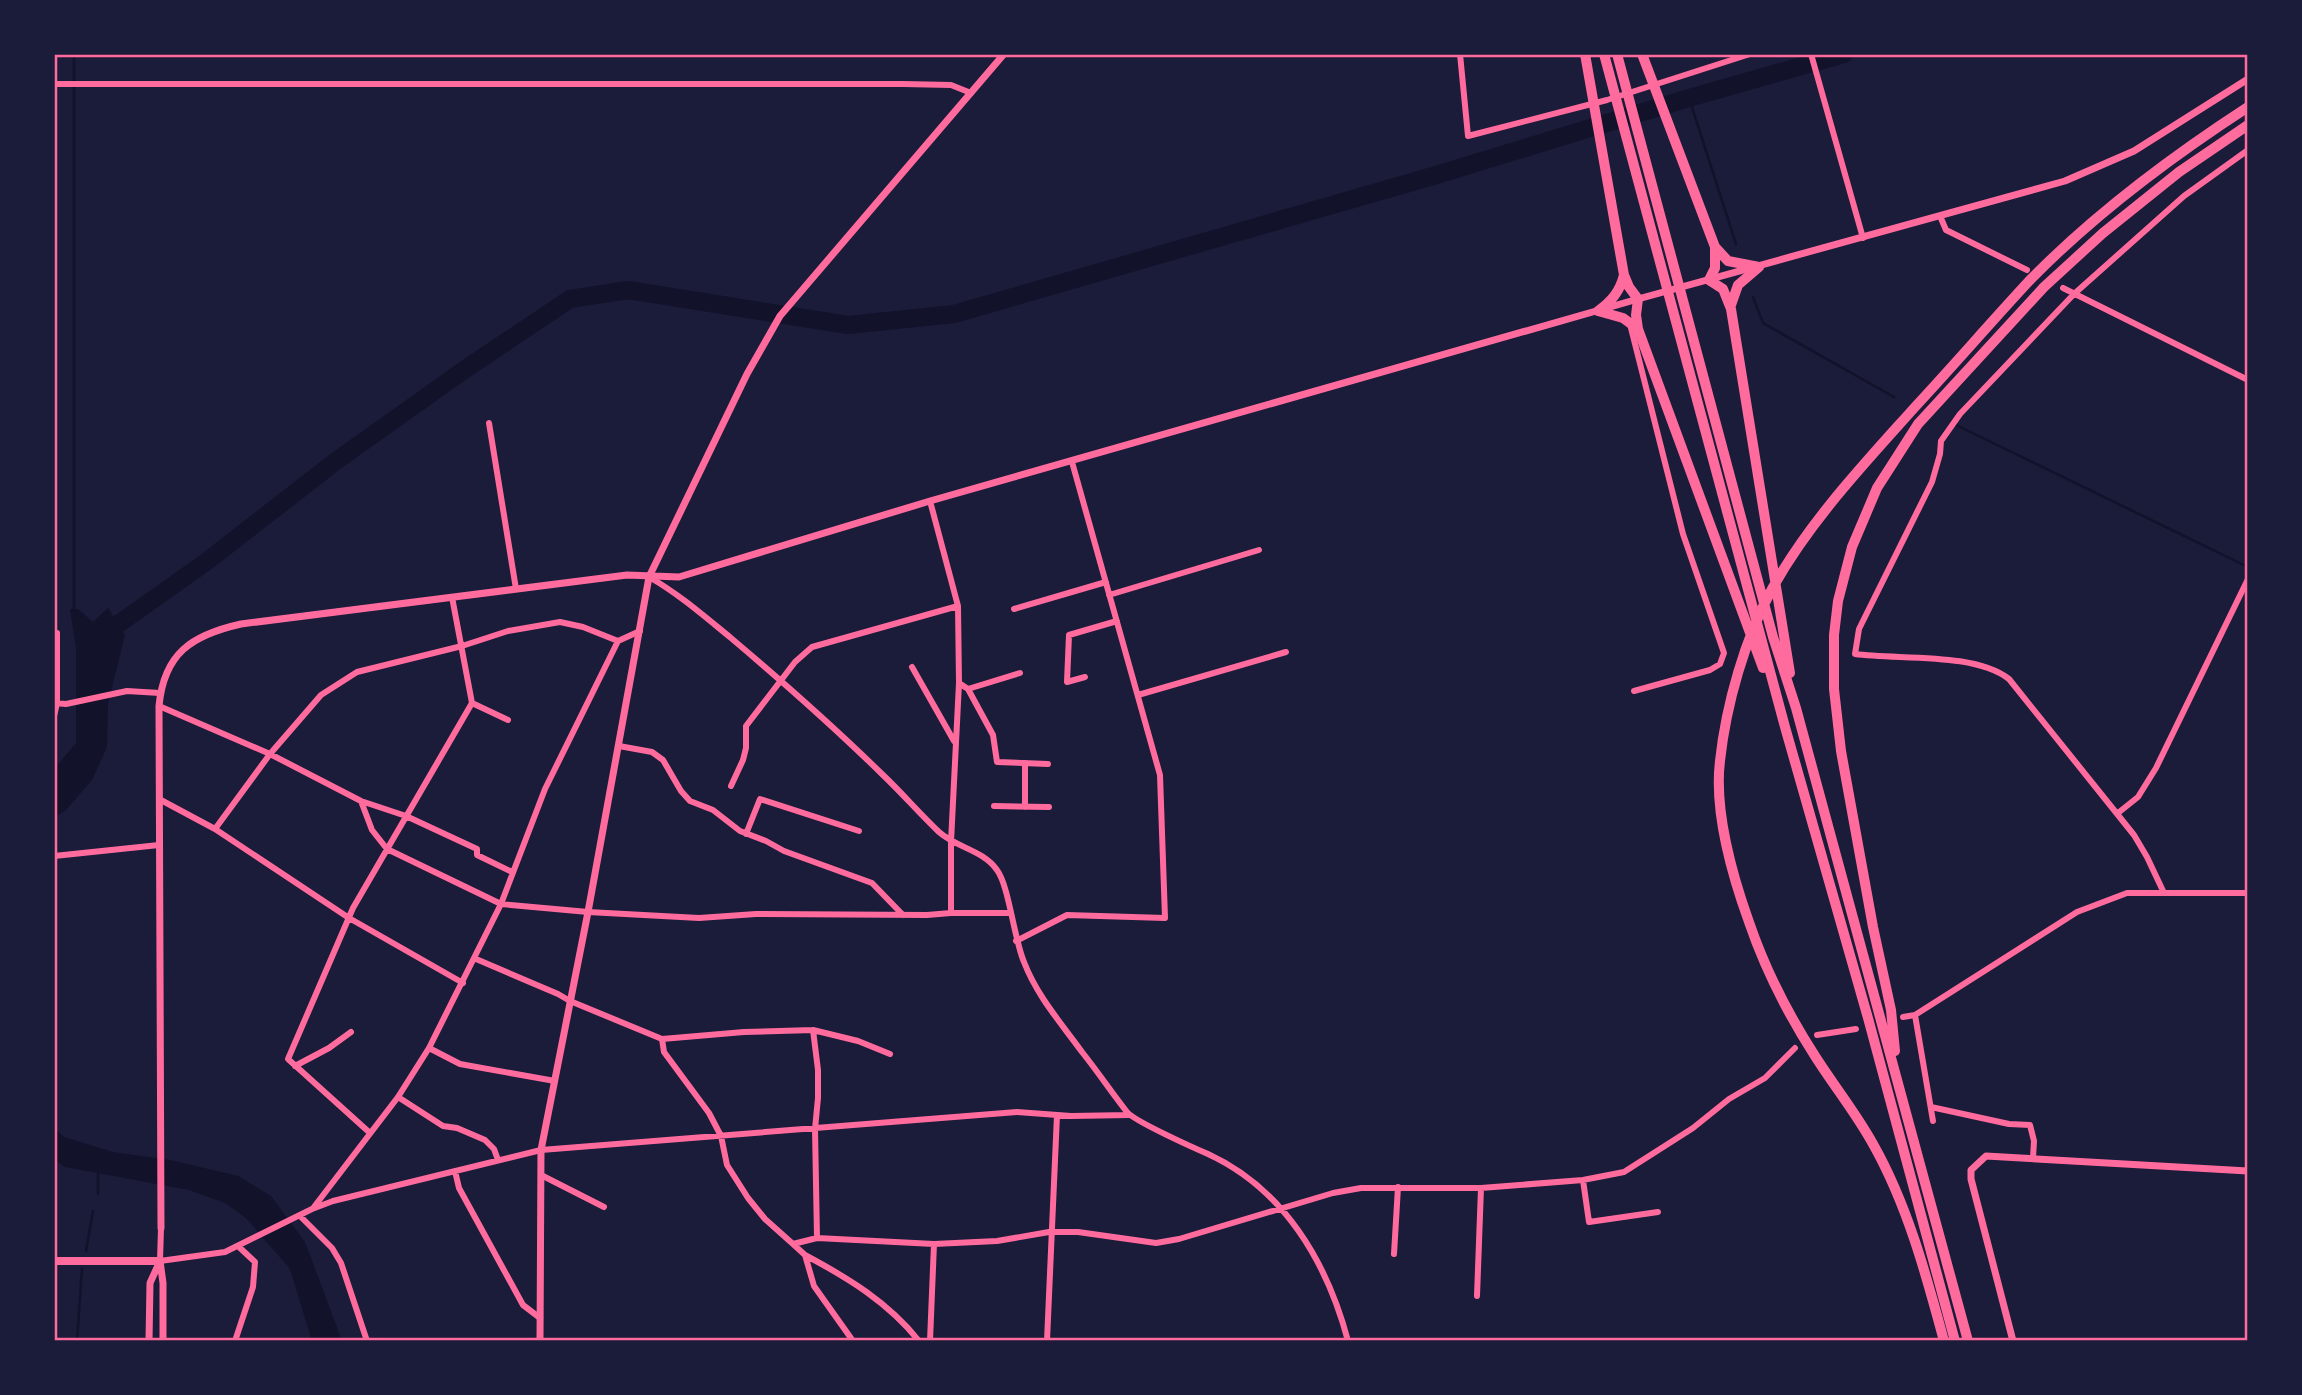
<svg xmlns="http://www.w3.org/2000/svg" width="2302" height="1395" font-family="'Playfair Display',serif">
<style>
.water{fill:#12122b}
.lines{fill:none;stroke-linecap:round;stroke-linejoin:round}
.stream{stroke:#12122b;stroke-width:2.5}
.river{stroke:#12122b;stroke-width:18}
.minor{stroke:#ff6b9d;stroke-width:6}
.tertiary{stroke:#ff6b9d;stroke-width:7}
.secondary{stroke:#ff6b9d;stroke-width:8}
.trunk{stroke:#ff6b9d;stroke-width:10}
.neatline{fill:none;stroke:#ff6b9d;stroke-width:2.5}
</style>
<rect width="100%" height="100%" fill="#1b1b3a"/>
<path class="water" d="M 108,608 L 125,635 L 108,703 L 107,747 L 92,780 L 65,811 L 54,817 L 54,769 L 76,743 L 76,648 L 70,609 L 78,609 L 93,622 Z
M 54,1128 L 64,1137 L 113,1152 L 170,1160 L 238,1176 L 271,1196 L 305,1242 L 342,1341 L 312,1341 L 290,1269 L 246,1218 L 225,1203 L 189,1190 L 65,1167 L 54,1159 Z"/>
<g class="lines">
<path class="stream" d="M 1689,98 L 1736,244
M 1753,297 L 1763,323 L 1894,397
M 1956,425 L 2248,567
M 74,611 L 74,54
M 98,1173 L 98,1194
M 86,1251 L 93,1211
M 77,1341 L 82,1269"/>
<path class="river" d="M 100,637 L 206,562 L 336,461 L 464,370 L 570,299 L 628,290 L 848,325 L 954,314 L 1433,176 L 1689,98 L 1844,54"/>
<path class="minor" d="M 1460,54 L 1468,136 L 1607,100 L 1750,54
M 1811,54 L 1863,238
M 54,84 L 903,84 L 951,85 L 971,93
M 1940,216 L 1946,230 L 2027,270
M 2063,288 L 2248,380
M 1630,324 L 1683,534 L 1724,653 L 1720,664 L 1710,670 L 1634,691
M 489,423 L 516,589
M 930,501 L 958,606 L 959,683 L 951,842 L 951,913 L 1009,913
M 649,577 C 679,594 704,616 731,638 C 783,682 834,727 883,775 C 902,793 920,814 939,832 C 957,848 983,850 997,870 C 1009,886 1014,939 1024,962 C 1037,996 1061,1023 1082,1052 C 1098,1072 1112,1093 1127,1112 C 1134,1121 1194,1148 1208,1154 C 1284,1189 1327,1262 1348,1341
M 1109,595 L 1259,550
M 452,597 L 472,703
M 1014,609 L 1106,582
M 912,667 L 954,741
M 1085,677 L 1067,682 L 1069,635 L 1117,621
M 959,683 L 968,689 L 993,735 L 997,762 L 1048,764
M 968,689 L 1020,673
M 1138,695 L 1286,652
M 54,703 L 66,704 L 127,691 L 160,693
M 159,706 L 270,754 L 361,801 L 406,816 L 477,849 L 477,855 L 512,872
M 54,716 L 57,703 L 57,633
M 619,746 L 652,752 L 663,760 L 681,791 L 690,801 L 713,810 L 740,831 L 766,841 L 784,851 L 872,883 L 903,915
M 731,786 L 743,760 L 746,748 L 746,726 L 795,662 L 812,647 L 958,606
M 159,799 L 215,829 L 349,918 L 463,983
M 361,801 L 372,830 L 387,849 L 501,904 L 588,912 L 699,918 L 756,914 L 927,915 L 951,913
M 994,806 L 1049,807
M 1025,807 L 1025,763
M 2118,813 L 2138,797 L 2156,768 L 2248,579
M 215,829 L 270,754 L 321,695 L 357,672 L 462,646 L 508,631 L 560,622 L 583,627 L 618,641
M 746,834 L 760,799 L 859,831
M 54,856 L 159,845
M 2164,893 L 2147,857 L 2134,835 L 2009,679 C 1974,652 1899,660 1855,654 L 1859,629 L 1932,482 L 1940,454 L 1941,441 L 1960,414 L 2074,294 L 2184,196 L 2248,150
M 1016,941 L 1067,915 L 1165,918 L 1160,775 L 1072,462
M 476,959 L 558,994 L 570,1001 L 662,1039 L 744,1032 L 813,1030 L 858,1041 L 890,1054
M 1915,1015 L 1933,1121
M 1903,1017 L 1915,1015 L 2077,912 L 2127,893 L 2248,893
M 813,1030 L 818,1070 L 818,1098 L 815,1129 L 817,1238
M 1817,1035 L 1856,1029
M 662,1039 L 664,1052 L 709,1113 L 721,1136 L 727,1165 L 748,1198 L 765,1219 L 793,1244 L 817,1238 L 934,1244 L 997,1241 L 1049,1232 L 1078,1232 L 1156,1243 L 1179,1239 L 1333,1193 L 1361,1188 L 1481,1188 L 1583,1180 L 1624,1172 L 1693,1128 L 1729,1099 L 1765,1078 L 1795,1048
M 429,1048 L 460,1064 L 555,1081
M 295,1066 L 329,1048 L 351,1032
M 398,1097 L 443,1126 L 457,1128 L 485,1140 L 494,1149 L 498,1160
M 1931,1107 L 2009,1124 L 2030,1125 L 2034,1141 L 2033,1158
M 370,1133 L 288,1059 L 353,908 L 472,703 L 508,720
M 455,1171 L 459,1188 L 523,1305 L 540,1318
M 541,1175 L 604,1207
M 1583,1180 L 1589,1222 L 1658,1212
M 314,1207 L 398,1097 L 429,1048 L 501,904 L 545,789 L 618,641 L 640,631
M 300,1216 L 332,1248 L 341,1263 L 367,1341
M 161,1228 L 160,1261 L 225,1252 L 312,1209 L 333,1201 L 541,1150 L 1017,1112 L 1071,1116 L 1129,1115
M 793,1244 L 805,1255 L 814,1286 L 853,1341
M 1394,1254 L 1398,1187
M 805,1255 C 848,1278 888,1302 919,1341
M 1477,1296 L 1481,1188
M 235,1341 L 253,1287 L 255,1262 L 239,1247
M 930,1341 L 934,1244
M 1047,1341 L 1057,1115"/>
<path class="tertiary" d="M 161,1228 L 159,706 C 164,653 192,635 241,624 L 627,575 L 679,577 L 930,501 L 1638,299 L 2065,181 L 2134,151 L 2248,79
M 160,1261 L 163,1283 L 163,1341
M 149,1341 L 150,1283 L 160,1261
M 540,1341 L 541,1150 L 588,912 L 649,577 L 747,374 L 780,316 L 1004,54
M 2013,1341 L 1971,1179 L 1971,1170 L 1986,1156 L 2248,1171"/>
<path class="secondary" d="M 54,1261 L 160,1261"/>
<path class="trunk" d="M 1585,54 L 1624,275 L 1629,287 L 1638,299 L 1636,315 L 1638,329 L 1763,668
M 1604,54 L 1785,727 L 1868,1018 L 1955,1341
M 1617,54 L 1773,637 L 1796,708 L 1968,1341
M 1642,54 L 1715,247 L 1715,268 L 1709,280 L 1723,289 L 1731,309 L 1790,673
M 1715,247 L 1728,261 L 1759,267
M 1731,305 L 1738,285 L 1759,267
M 1598,311 C 1612,301 1620,291 1624,275
M 1598,311 L 1623,318 L 1638,329
M 1895,1051 L 1891,1010 L 1873,927 L 1841,751 L 1834,689 L 1834,635 L 1838,601 L 1852,547 L 1877,488 L 1918,424 L 2044,287 L 2103,233 L 2179,172 L 2248,125
M 1944,1341 C 1926,1274 1907,1204 1873,1144 C 1856,1113 1834,1086 1815,1056 C 1788,1014 1765,969 1749,922 C 1732,875 1714,810 1720,761 C 1726,705 1745,638 1772,589 C 1809,522 1864,464 1915,407 C 1954,365 1992,321 2031,279 C 2095,214 2171,157 2248,107"/>
</g>
<rect width="2302" height="1395" fill="none" stroke="#1b1b3a" stroke-width="112"/>
<rect x="56" y="56" width="2190" height="1283" class="neatline"/>
</svg>
